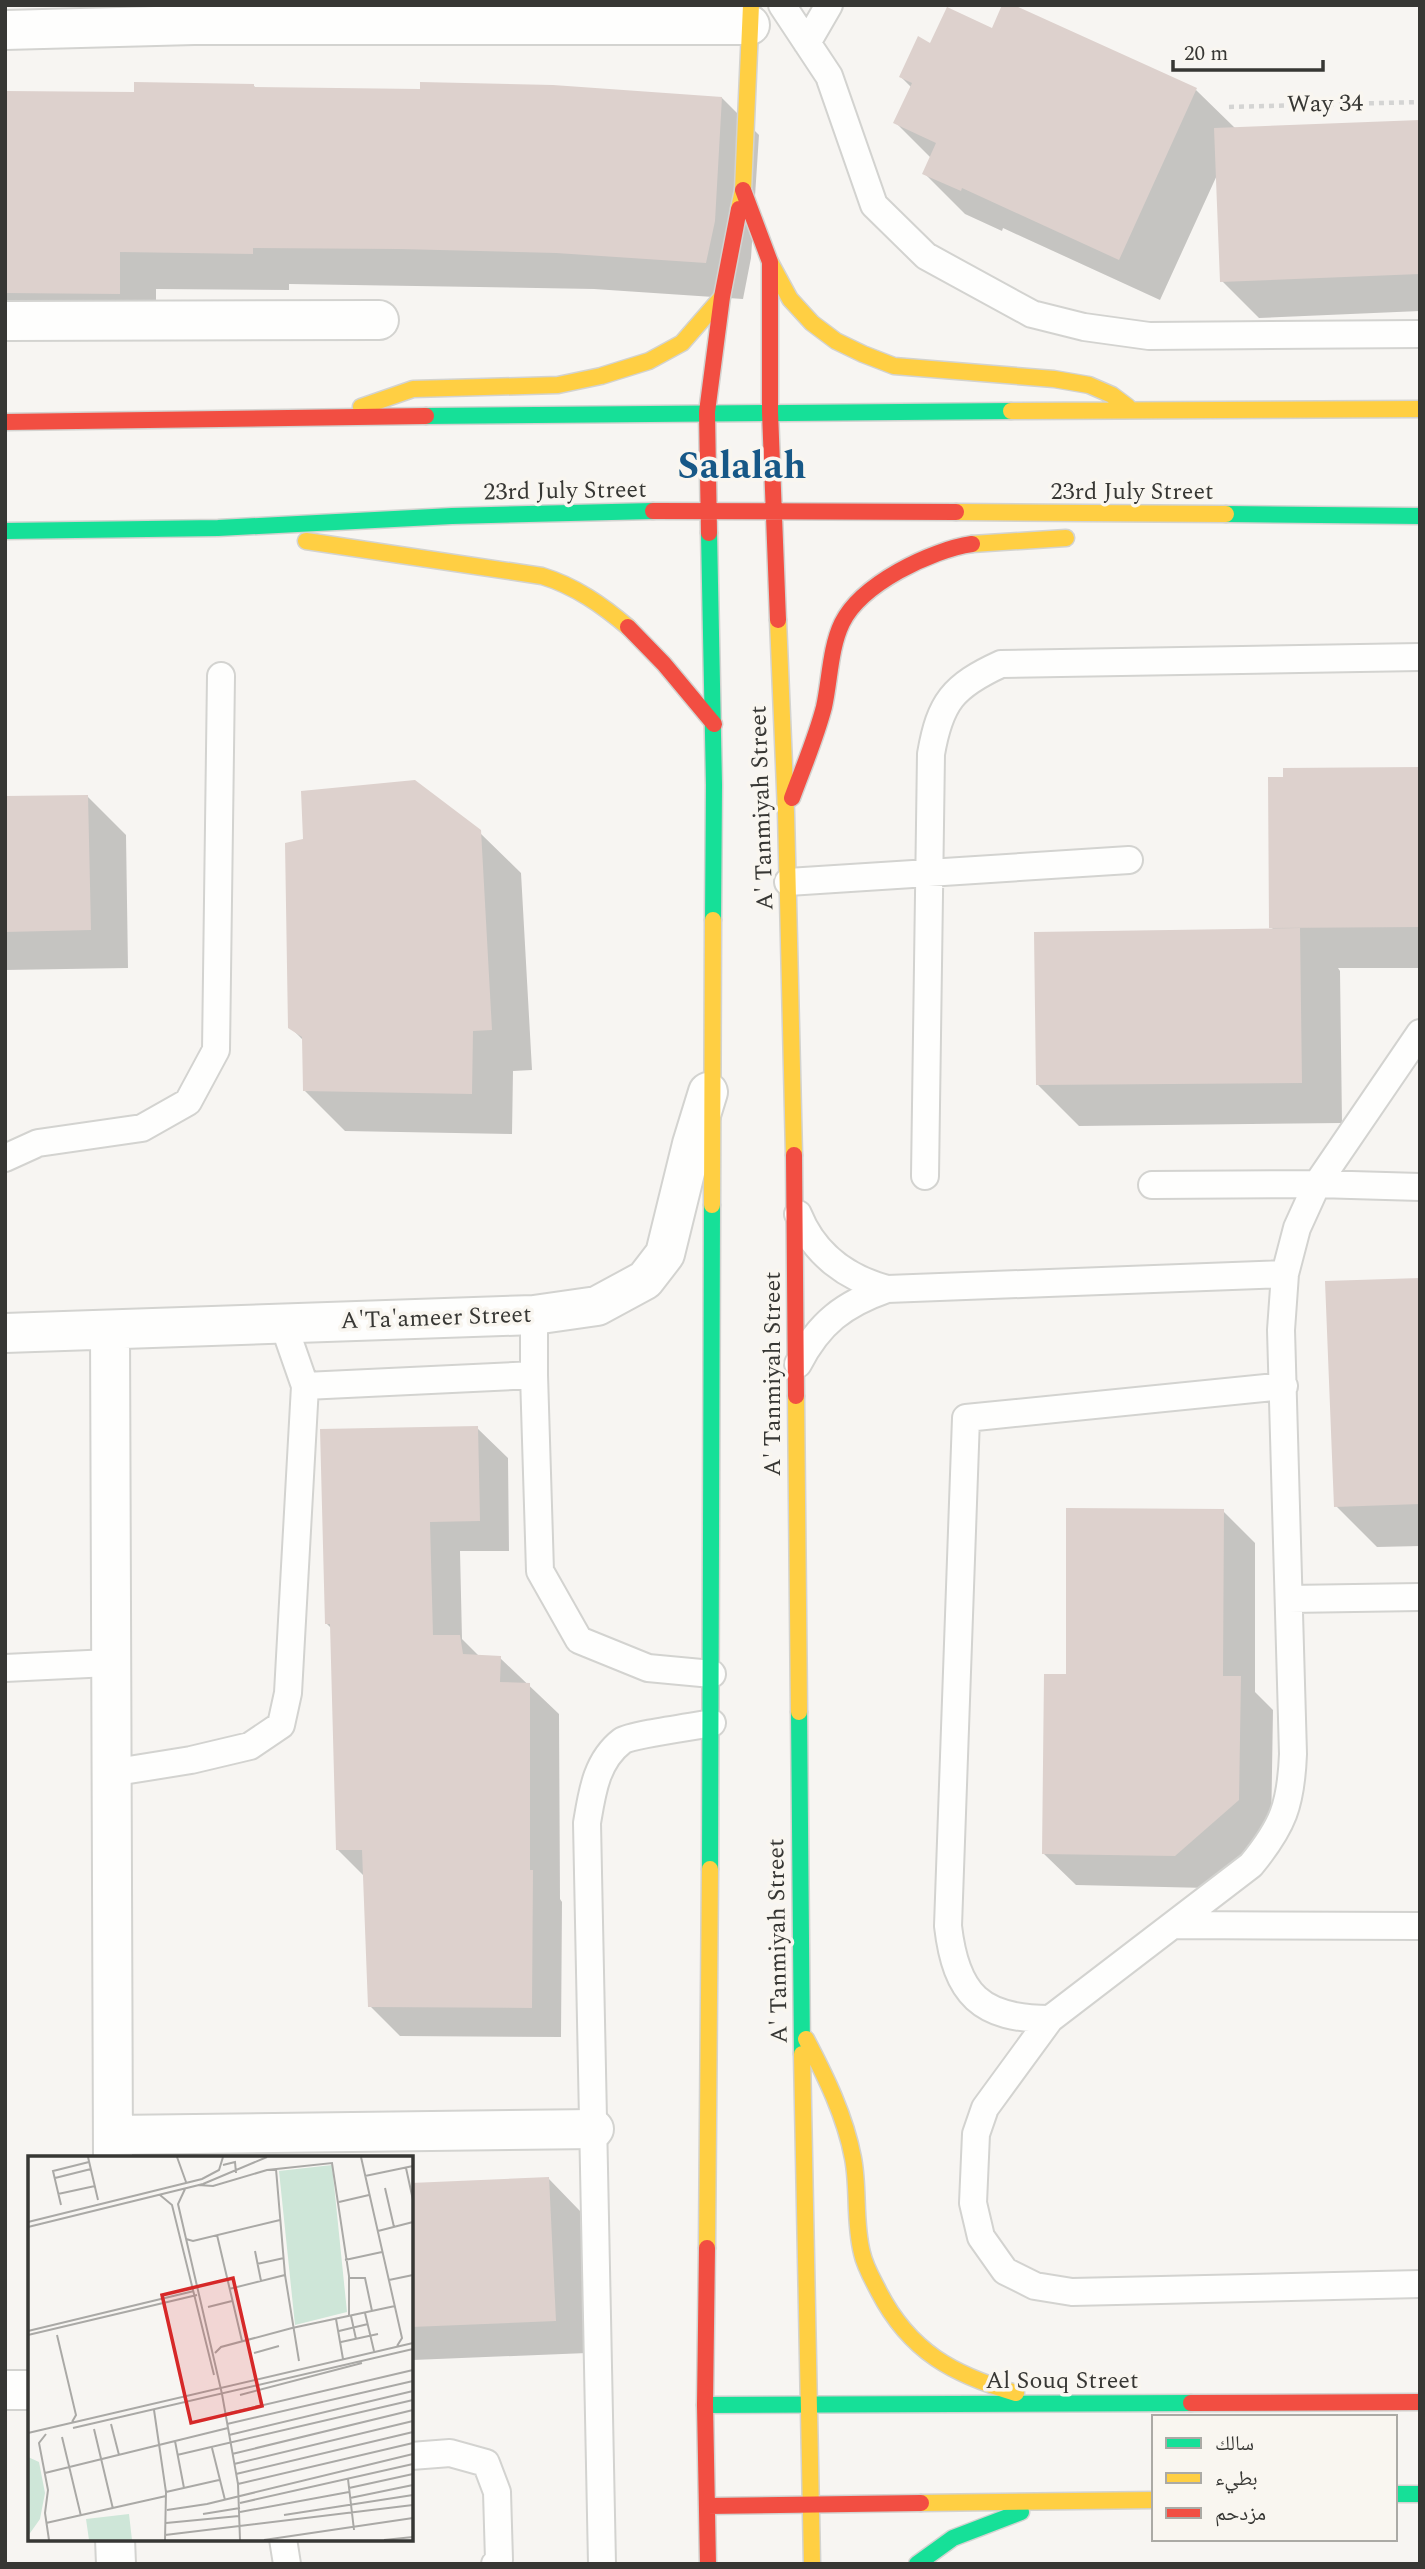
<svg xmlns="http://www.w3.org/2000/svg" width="1425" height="2569" font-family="Spectral,'Noto Naskh Arabic',serif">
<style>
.shadow{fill:#0003}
.building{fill:#ddd1cd}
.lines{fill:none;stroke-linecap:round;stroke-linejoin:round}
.lane-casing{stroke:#d3d3d0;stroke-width:30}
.street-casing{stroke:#d3d3d0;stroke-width:42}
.fast-casing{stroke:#d3d3d0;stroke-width:19}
.slow-casing{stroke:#d3d3d0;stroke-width:19}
.jam-casing{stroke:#d3d3d0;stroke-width:19}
.path{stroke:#d4d4d3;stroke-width:4.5;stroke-dasharray:5 5;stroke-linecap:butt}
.lane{stroke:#fefefd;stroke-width:26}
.street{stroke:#fefefd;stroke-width:38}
.fast{stroke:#16e098;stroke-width:16}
.slow{stroke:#ffcf43;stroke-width:16}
.jam{stroke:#f24e42;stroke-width:16}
.labels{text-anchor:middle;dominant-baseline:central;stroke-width:7;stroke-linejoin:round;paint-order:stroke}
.street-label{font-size:24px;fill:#373734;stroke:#f9f6f0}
.town-label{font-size:38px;font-weight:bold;fill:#175887;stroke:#f9f6f0}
.inset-road{fill:none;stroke:#aaa9a6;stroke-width:2}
.view{fill:#d62828;fill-opacity:0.15;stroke:#d62828;stroke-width:3.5}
.inset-edge{fill:none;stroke:#373734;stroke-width:3.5}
</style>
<rect width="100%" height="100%" fill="#f7f5f2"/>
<path class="shadow" d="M 603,5 L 724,5 L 724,8 L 605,7 Z
M 1010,5 L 1196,90 L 1236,129 L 1420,122 L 1420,311 L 1259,318 L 1222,281 L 1218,173 L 1160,300 L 1003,228 L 1002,231 L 965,214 L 924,173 L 931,158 L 896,123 L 912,88 L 901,77 L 931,45 L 993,30 Z
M 253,85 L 257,89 L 722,98 L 759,135 L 751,258 L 743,299 L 594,289 L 289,284 L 289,290 L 156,289 L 156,330 L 5,329 L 5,93 L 136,94 Z
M 1420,769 L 1420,968 L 1338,968 L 1340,971 L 1342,1123 L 1079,1126 L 1038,1085 L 1274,930 L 1271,927 Z
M 88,797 L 126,835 L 128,968 L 5,970 L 5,798 Z
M 479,832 L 521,873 L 532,1070 L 513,1071 L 512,1134 L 345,1131 L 304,1090 L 304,1041 L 290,1027 L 305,840 Z
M 1420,1280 L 1420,1546 L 1377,1547 L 1336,1506 Z
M 477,1428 L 508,1458 L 509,1551 L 460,1551 L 462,1639 L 480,1657 L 500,1658 L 559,1714 L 560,1899 L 562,1902 L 561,2037 L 400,2036 L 370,2006 L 365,1877 L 337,1849 L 331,1628 L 326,1623 Z
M 1223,1511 L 1255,1543 L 1255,1692 L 1273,1710 L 1271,1833 L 1208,1888 L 1076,1885 L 1043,1853 L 1067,1676 Z
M 548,2178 L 580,2211 L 587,2353 L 413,2360 L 411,2358 L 411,2184 Z"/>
<path class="building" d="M 1002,5 L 1014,5 L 1197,88 L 1119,260 L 962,188 L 961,191 L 922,174 L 936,143 L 893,123 L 912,83 L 899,77 L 918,36 L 930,43 L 947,7 L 992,28 Z
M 134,82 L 254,84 L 254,87 L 420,89 L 420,82 L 553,85 L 722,97 L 715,221 L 706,263 L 556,253 L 399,249 L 253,248 L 253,254 L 120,252 L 120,294 L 5,293 L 5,91 L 134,92 Z
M 1420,120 L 1420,274 L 1220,282 L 1214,128 Z
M 1420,767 L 1420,927 L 1269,928 L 1268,777 L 1283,777 L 1283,768 Z
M 415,780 L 481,830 L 492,1030 L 473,1031 L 472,1094 L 303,1091 L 302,1037 L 288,1028 L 285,843 L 303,839 L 301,791 Z
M 88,795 L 91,930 L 5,932 L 5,796 Z
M 1300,928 L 1302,1083 L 1036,1085 L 1034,932 Z
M 1420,1278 L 1420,1504 L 1334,1507 L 1325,1281 Z
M 478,1426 L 480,1521 L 430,1522 L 433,1635 L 460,1635 L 463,1654 L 501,1656 L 500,1682 L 530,1683 L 530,1870 L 533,1870 L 532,2008 L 368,2007 L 362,1850 L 336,1850 L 330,1624 L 325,1624 L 320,1429 Z
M 1066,1508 L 1224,1509 L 1223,1676 L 1241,1676 L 1239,1800 L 1175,1856 L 1042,1854 L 1044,1674 L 1066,1674 Z
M 549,2177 L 556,2321 L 411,2327 L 411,2183 Z"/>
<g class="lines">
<defs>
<path id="lane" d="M 782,5 L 829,76 L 874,205 L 926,256 L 1032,314 L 1084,327 L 1149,336 L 1420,334
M 807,43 L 829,5
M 788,882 L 1129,860
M 1420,1033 L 1317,1184 L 1297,1228 L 1285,1274 L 1281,1330 L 1293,1754 C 1291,1805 1283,1826 1251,1865 L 1050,2019 L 985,2108 L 976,2134 L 973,2203 L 981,2237 L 1005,2271 L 1035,2286 L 1072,2292 L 1420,2284
M 5,1158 L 38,1143 L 142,1128 L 188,1102 L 216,1050 L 221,676
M 925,1176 L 931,754 C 940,702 953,686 1001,664 L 1420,657
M 1152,1185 L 1317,1184 L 1420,1187
M 798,1214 C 814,1254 847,1278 887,1289 L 1285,1274
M 283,1323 L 305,1386 L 534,1375 L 540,1571 L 579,1640 L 648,1668 L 712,1674
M 798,1364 C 819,1323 844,1304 887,1289
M 534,1375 L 534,1315
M 1289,1599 L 1420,1597
M 5,1668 L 109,1663
M 110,1773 L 191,1760 L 250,1746 L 281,1725 L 288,1693 L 305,1386
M 1174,1925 L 1420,1926
M 1050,2019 C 981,2019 956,1995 948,1926 L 966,1418 L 1284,1386
M 411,2456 L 450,2453 L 486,2463 L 497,2492 L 499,2560 L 495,2564
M 283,2539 L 287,2564
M 602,2564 L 587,1823 C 592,1793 596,1761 622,1741 C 631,1735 697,1726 712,1723"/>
<path id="street" d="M 5,30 L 194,25 L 750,25
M 5,321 L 379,320
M 110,1330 L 113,2158
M 5,1333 L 534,1315 L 597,1306 L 645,1280 L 665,1254 L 692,1144 L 708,1092
M 113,2135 L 594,2129
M 5,2390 L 30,2390
M 115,2539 L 116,2564"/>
<path id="fast" d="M 426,416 L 1011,411
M 1226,514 L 1420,516
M 5,531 L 218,528 L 452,516 L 653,511
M 709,533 L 714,785 L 713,920
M 799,1712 L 802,2054
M 710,1869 L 712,1205
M 705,2405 L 1191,2403
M 1395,2494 L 1420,2494
M 917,2564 L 953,2538 L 1021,2512"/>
<path id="slow" d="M 739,209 L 743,190 L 751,5
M 770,262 L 790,299 L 812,323 L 836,341 L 863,354 L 894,366 L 1054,379 L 1089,385 L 1112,395 L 1128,407
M 361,407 L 413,389 L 558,385 L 601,376 L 649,361 L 682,343 L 722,297
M 1011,411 L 1420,409
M 956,512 L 1226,514
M 306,541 L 542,576 C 575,586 602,605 628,627
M 972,544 L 1066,538
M 778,620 L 786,813 L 794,1155
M 712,1205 L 713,920
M 796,1396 L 799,1712
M 806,2039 C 826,2077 845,2116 853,2158 C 859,2189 854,2222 862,2253 C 865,2267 873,2280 879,2292 C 910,2352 954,2375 1016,2393
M 802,2054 L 812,2564
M 707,2248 L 710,1869
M 921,2503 L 1154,2500"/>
<path id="jam" d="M 743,190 L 770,262 L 770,412 L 778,620
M 5,422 L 426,416
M 653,511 L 956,512
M 709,533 L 707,412 L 722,297 L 739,209
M 628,627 L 664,664 L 714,724
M 792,798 C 803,768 816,738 824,707 C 830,680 830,648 842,623 C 861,584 931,550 972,544
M 794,1155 L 796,1396
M 707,2248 L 705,2405 L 708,2564
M 1191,2403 L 1420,2402
M 707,2506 L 921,2503"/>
</defs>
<use href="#lane" class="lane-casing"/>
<use href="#street" class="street-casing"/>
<use href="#fast" class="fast-casing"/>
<use href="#slow" class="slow-casing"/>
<use href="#jam" class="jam-casing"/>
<path class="path" d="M 1229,107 L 1420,102"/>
<use href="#lane" class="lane"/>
<use href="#street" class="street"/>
<use href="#fast" class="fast"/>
<use href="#slow" class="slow"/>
<use href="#jam" class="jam"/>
</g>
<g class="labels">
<g class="street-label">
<text transform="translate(1325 104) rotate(-1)">Way 34</text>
<text transform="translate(565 491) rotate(-1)">23rd July Street</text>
<text x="1132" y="492">23rd July Street</text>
<text transform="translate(762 808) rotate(-92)">A' Tanmiyah Street</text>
<text transform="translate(436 1318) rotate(-2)">A'Ta'ameer Street</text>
<text transform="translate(773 1374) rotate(-90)">A' Tanmiyah Street</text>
<text transform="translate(778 1941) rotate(-91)">A' Tanmiyah Street</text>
<text x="1062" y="2381">Al Souq Street</text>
</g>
<g class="town-label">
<text x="742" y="467">Salalah</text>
</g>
</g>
<g transform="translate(28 2156)">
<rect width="385" height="385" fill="#f7f5f2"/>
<path d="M 304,9 L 319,156 L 267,169 L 251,15 ZM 0,301 L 11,306 L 17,337 L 12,363 L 0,380 ZM 101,358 L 104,384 L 61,384 L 58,363 Z" fill="#cee6d8"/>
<path class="inset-road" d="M 60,1 L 70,44M 149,1 L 158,26M 333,1 L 374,182 L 369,190M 195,9 L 207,6 L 208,17M 378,12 L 385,44M 248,13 L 257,119 L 271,205M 337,20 L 385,10M 27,22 L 63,13M 170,29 L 185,30 L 239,14 L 304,7 L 321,120 L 321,160M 357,32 L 366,71M 157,33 L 150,48 L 194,238 L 210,328 L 212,384M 30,38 L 67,30M 132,39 L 144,49 L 186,219M 311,46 L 341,39M 33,49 L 25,15 L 61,6M 0,66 L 174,23 L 191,14 L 195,1M 0,71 L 175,28 L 239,1M 350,75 L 385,66M 189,79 L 214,185M 158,83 L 165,85 L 252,64M 227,95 L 233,125M 317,104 L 354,96M 229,108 L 256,102M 321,122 L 337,122 L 344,155M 361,124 L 385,119M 201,133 L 257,119M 180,151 L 204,145M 337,157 L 346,195M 323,160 L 328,183M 308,163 L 315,203M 0,175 L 166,135M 311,175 L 340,168M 0,179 L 169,139M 29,179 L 48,259 L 44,266M 313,186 L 350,178M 187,197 L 193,191 L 264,172 L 367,150M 226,197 L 251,190M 212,239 L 334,207M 126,254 L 138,336 L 137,384M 197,258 L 385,214M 83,268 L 91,299M 199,268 L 385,225M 45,272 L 385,193M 66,273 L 85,353M 0,277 L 385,187M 18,278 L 11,287 L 20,334 L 17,357 L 21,384M 201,279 L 385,235M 34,281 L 53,360M 147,285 L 156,332M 184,292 L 197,344M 204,298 L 385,254M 149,299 L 385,244M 206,308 L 385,265M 17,317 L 200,272M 208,318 L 385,276M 320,323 L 326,374M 210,328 L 385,287M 321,332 L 385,318M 138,336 L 191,324M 322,342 L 385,329M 212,347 L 385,308M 139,354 L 179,348 L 385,298M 212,356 L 321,336M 175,358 L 212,352M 256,359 L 385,339M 18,367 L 138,340M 138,367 L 211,360M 137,379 L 385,349M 236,384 L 385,362M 356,384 L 385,381"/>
<path class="view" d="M 205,122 L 234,250 L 163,267 L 134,139 Z"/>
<rect width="385" height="385" class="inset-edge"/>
</g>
<rect width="1425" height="2569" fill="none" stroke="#373734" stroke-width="14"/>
<rect x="1152" y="2415" width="245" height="126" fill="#f9f6f0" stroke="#abaaa5" stroke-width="2"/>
<rect x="1166" y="2438" width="35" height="10" fill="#16e098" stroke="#abaaa5" stroke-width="2"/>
<text x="1215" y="2450" font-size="21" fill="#373734">سالك</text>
<rect x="1166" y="2473" width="35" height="10" fill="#ffcf43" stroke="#abaaa5" stroke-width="2"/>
<text x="1215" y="2485" font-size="21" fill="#373734">بطيء</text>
<rect x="1166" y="2508" width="35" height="10" fill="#f24e42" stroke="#abaaa5" stroke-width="2"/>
<text x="1215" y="2520" font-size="21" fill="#373734">مزدحم</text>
<path d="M1173 60v10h150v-10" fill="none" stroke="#373734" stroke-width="3.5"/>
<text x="1184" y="60" font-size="21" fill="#373734" stroke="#f9f6f0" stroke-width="5" paint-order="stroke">20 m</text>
</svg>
